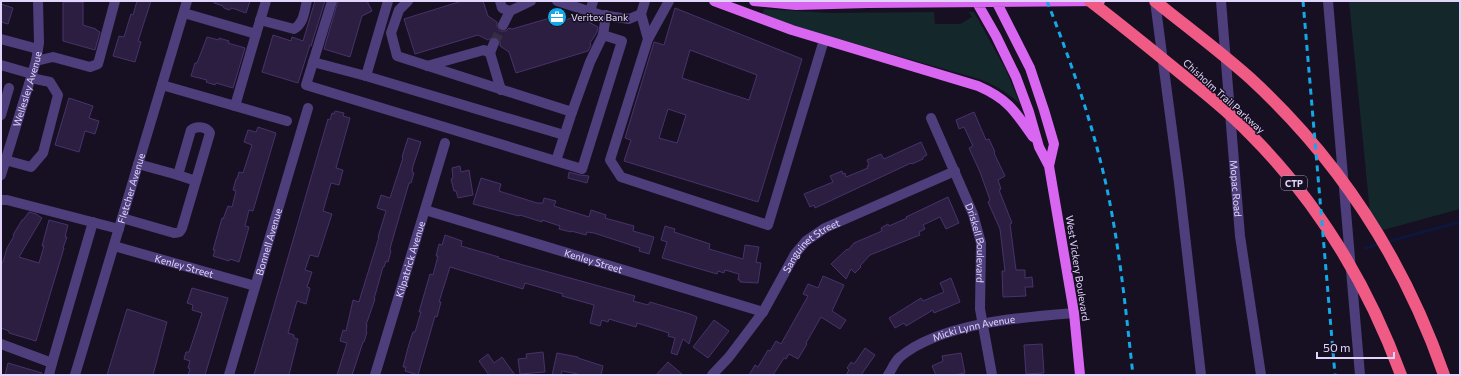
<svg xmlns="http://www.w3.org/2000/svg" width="1461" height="376" font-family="Commissioner,sans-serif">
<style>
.grass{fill:#14272b}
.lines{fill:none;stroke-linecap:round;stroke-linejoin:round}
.stream{stroke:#0e163c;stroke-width:3}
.building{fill:#2c1e41;stroke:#48326b;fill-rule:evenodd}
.minor-tunnel{stroke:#352e43;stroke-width:10;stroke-dasharray:10 5;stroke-linecap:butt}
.minor{stroke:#4e3f7c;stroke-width:10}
.major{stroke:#d866f1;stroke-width:10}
.highway{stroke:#f05b85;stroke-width:12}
.rail{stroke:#15a8e6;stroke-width:3;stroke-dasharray:6 5;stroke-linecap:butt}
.labels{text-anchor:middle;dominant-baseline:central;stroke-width:3;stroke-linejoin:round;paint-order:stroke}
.shield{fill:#171022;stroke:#a49aba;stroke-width:1}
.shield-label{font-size:9px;font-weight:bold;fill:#e1d5fb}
.poi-label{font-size:10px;fill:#e1d5fb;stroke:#171022;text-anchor:start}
.street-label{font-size:10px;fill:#e1d5fb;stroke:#171022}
</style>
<rect width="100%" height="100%" fill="#171022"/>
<path class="grass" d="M 1349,1 L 1460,1 L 1460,209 L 1372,233 Z
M 764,9 L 830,13 L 934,12 L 935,24 L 960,24 L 972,17 L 969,12 L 974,12 L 1006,70 L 1020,104 C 1007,92 995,85 979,79 L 800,28 L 762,14 Z"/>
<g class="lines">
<path class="stream" d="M 1386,242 L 1460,222
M 1365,248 L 1380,244"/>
</g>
<path class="building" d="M 137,1 L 151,1 L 138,41 L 141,42 L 135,62 L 113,56 L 119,36 L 124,37 L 131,14 L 133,15 Z
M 214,1 L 250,1 L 246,13 L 232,8 L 229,10 L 224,8 L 223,6 L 214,3 Z
M 315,1 L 325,1 L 311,46 L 310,45 L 298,83 L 262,72 L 273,35 L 291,41 L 292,37 L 303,41 Z
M 338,1 L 367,1 L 372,11 L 362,16 L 350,57 L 324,49 Z
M 462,1 L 483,1 L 488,16 L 497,22 L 497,26 L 500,31 L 506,31 L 509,28 L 512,29 L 557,16 L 565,20 L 580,15 L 582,16 L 583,19 L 598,27 L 597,32 L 590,43 L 591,45 L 588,51 L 516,73 L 509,52 L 500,46 L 500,42 L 496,37 L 493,37 L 488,40 L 478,35 L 415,54 L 404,19 Z
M 63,2 L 83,2 L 83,25 L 96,29 L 96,30 L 100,32 L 95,50 L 63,41 Z
M 1,4 L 13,8 L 8,24 L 1,22 Z
M 675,8 L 802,59 L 758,202 L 624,161 L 631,140 L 625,138 L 654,42 L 664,45 ZM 690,50 L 757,75 L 749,100 L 682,78 ZM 668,109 L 686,115 L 677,143 L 659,138 Z
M 207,37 L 219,40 L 219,38 L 229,41 L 228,43 L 245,48 L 233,88 L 216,83 L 215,85 L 206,82 L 207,80 L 191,76 L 195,63 L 197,63 Z
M 69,98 L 93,106 L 89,118 L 99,121 L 95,134 L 85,131 L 79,152 L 55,145 Z
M 335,111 L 344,113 L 343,116 L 350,118 L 336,168 L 343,170 L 339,185 L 331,183 L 323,211 L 332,214 L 318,257 L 310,255 L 305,270 L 312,272 L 307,287 L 310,288 L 306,304 L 297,301 L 288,333 L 294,335 L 294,338 L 298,339 L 289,375 L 254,375 L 328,119 L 330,120 L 332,113 L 334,114 Z
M 974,112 L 986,140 L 989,139 L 995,152 L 994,153 L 1005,176 L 998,180 L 1001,189 L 999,190 L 1012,223 L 1010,224 L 1016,270 L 1025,270 L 1025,278 L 1032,277 L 1033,287 L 1025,287 L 1026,296 L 1003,297 L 1002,271 L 1005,271 L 1000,229 L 988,202 L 990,200 L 980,172 L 969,148 L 973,146 L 964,127 L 959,129 L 956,120 Z
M 258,127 L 276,133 L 253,211 L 249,210 L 245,226 L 249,227 L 239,262 L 230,259 L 229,261 L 213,256 L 215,250 L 213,250 L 222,218 L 223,219 L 228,206 L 232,207 L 236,191 L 233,190 L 236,179 L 237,179 L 239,172 L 243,173 L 252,145 L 244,142 L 248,130 L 256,132 Z
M 408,138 L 421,142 L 413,166 L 412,172 L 414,173 L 411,183 L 409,183 L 391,245 L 390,250 L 391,251 L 388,262 L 386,261 L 384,267 L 383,267 L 374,299 L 375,299 L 366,325 L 367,325 L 366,332 L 367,332 L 364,342 L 363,342 L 352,375 L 337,375 L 347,343 L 340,341 L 343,330 L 346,331 L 353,300 L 359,302 L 361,295 L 379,237 L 378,237 L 386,211 L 377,208 L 381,195 L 390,198 L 403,158 L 402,157 Z
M 921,142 L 927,155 L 923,157 L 923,159 L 912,164 L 911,163 L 815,208 L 814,205 L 810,207 L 804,194 L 833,182 L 830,176 L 842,171 L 843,174 L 845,173 L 846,177 L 868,168 L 867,166 L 869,165 L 867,160 L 881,154 L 884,159 Z
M 460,166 L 461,172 L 469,170 L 473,195 L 458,198 L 456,191 L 454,191 L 451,179 L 453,178 L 452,168 Z
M 569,172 L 580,175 L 589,176 L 587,183 L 568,178 Z
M 481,178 L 501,184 L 499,191 L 537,203 L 543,203 L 544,198 L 556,201 L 554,206 L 589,217 L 591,210 L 606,215 L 605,218 L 634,226 L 633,231 L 654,237 L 649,254 L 639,251 L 640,248 L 594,233 L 587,232 L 586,235 L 571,231 L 571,232 L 559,229 L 560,226 L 542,220 L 542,222 L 520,215 L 519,216 L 473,204 Z
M 948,197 L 959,223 L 946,229 L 940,217 L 923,225 L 925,229 L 919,232 L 920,235 L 870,255 L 860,266 L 861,267 L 855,273 L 851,269 L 846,279 L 831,264 L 847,249 L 848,250 L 854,243 L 882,231 L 881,228 L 888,224 L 889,226 L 907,218 L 906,217 Z
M 29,212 L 36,214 L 42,218 L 19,257 L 39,263 L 44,246 L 42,246 L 49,220 L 68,225 L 65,237 L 67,237 L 63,248 L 64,248 L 36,341 L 9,333 L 9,331 L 1,328 L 1,263 L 3,262 L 7,248 L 14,236 L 13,235 L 22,220 L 23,220 Z
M 665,226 L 675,229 L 674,232 L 710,244 L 709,249 L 743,259 L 745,245 L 759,247 L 756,262 L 761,263 L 758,283 L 740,282 L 740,280 L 738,280 L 739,274 L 725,270 L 724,273 L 718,271 L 717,274 L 662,258 L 667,242 L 661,240 Z
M 445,235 L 462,241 L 461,246 L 499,257 L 498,258 L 635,296 L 633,301 L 648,305 L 650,302 L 690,314 L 697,317 L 689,344 L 683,339 L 677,355 L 671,353 L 675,338 L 668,336 L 669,333 L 637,323 L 636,327 L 609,319 L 608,322 L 602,320 L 600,326 L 590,323 L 594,305 L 562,296 L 563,294 L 525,283 L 523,289 L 450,267 L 439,302 L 441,302 L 437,317 L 435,316 L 418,375 L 405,371 L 406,367 L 403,367 L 409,344 L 413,332 L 415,332 L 421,312 L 419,312 L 430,274 L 433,275 L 438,256 L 436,256 L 439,244 L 442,245 Z
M 823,276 L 844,285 L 832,311 L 846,320 L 840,329 L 821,317 L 806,343 L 807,344 L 798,359 L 789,354 L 786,359 L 784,358 L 773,375 L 749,375 L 755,365 L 758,367 L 768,350 L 770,351 L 776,341 L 781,344 L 808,296 L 803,294 L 808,284 L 818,288 Z
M 951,278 L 960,302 L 934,313 L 933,310 L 906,326 L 904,323 L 895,328 L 889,318 L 921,298 L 923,301 L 944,292 L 940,283 Z
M 192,288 L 228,298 L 205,375 L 188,375 L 190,369 L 188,368 L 190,361 L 184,359 L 186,352 L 189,352 L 202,313 L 192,310 L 193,305 L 187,303 Z
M 127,309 L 167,322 L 153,375 L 107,375 Z
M 714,320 L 729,331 L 708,358 L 693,347 Z
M 1042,344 L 1044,373 L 1026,374 L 1024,345 Z
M 865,348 L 875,355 L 861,375 L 846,375 L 849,370 L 847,368 L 851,362 L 854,364 Z
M 543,352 L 545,372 L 520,374 L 518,359 L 527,358 L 526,354 Z
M 557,353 L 578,357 L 578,358 L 603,366 L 601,375 L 578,375 L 578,374 L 562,371 L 561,375 L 552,375 Z
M 961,353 L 965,373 L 954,375 L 936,375 L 932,366 L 943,361 L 942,356 Z
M 488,354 L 494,363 L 502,357 L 515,375 L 489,375 L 479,361 Z
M 668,362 L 683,375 L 656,375 Z
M 8,363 L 42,373 L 42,375 L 5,375 Z"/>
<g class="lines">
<path class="minor-tunnel" d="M 494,43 L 503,25"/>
<g class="minor">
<path d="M 332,1 L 306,85 L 582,169 L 622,41 L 603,35 L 590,62 L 572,112 L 397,56 L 391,33 L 399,10 L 408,1"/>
<path d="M 500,1 L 502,8 L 510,11 L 531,1"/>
<path d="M 557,1 L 601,15 L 629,19 L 641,14"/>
<path d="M 645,1 L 641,14 L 648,39"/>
<path d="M 669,1 L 648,39 L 610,160 L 621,177 L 768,225 L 824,40"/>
<path d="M 1155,1 L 1179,183 L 1201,375"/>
<path id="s1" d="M 1221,1 L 1240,236 L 1261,375"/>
<path d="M 1328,1 L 1360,375"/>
<path d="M 590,12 L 593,1"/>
<path d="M 184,13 L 256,34 L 266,1"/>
<path d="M 260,20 L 294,29 C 304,23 304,12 307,1"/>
<path d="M 503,25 L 510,11"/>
<path d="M 603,35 L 606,15"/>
<path d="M 1,39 L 38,49"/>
<path d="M 490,53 L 494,43"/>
<path d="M 36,61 L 53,57 L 90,67 L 98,64 L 115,1"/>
<path d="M 313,62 L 366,76 L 388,1"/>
<path d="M 1,65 L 32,74"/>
<path d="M 427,66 L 484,50 L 490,53 L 501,90"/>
<path d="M 366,76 L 564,135"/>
<path d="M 162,85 L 287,121"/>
<path d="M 235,106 L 256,34"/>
<path d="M 1,115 L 9,88"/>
<path id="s2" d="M 931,118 L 973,214 L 981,243 L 980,309 L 992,375"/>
<path d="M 5,160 L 31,167 L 43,153 L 58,95 L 50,82 L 31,78"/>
<path d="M 556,161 L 572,112"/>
<path d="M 138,164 L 178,175"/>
<path id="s3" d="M 1,175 L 36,61 L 39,43 L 38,1"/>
<path d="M 1,200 L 7,200 L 119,229"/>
<path id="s4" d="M 425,210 L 763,312"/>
<path d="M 122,218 L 174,233 C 178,233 180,233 182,228 L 210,133 C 207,127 197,125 191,130 L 178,175 L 196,181"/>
<path id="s5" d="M 114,246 L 255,286"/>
<path d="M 1,344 L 52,363 L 49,375"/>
<path d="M 52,363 L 93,222"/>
<path id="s6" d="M 75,375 L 187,1"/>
<path id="s7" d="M 229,375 L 308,108"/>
<path id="s8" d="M 375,375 L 445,143"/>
<path id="s9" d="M 712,375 L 729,357 L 763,312 L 795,254 L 806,241 L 825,228 L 955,171"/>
<path id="s10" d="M 888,375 C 892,369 895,361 900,357 C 940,323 1023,317 1074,313"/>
</g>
<path class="major" d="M 714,1 L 792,30 L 978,86 C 1008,99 1015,111 1033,137
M 754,1 L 796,5 L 868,3 L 1100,1
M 976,1 L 996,36 L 1016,77 L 1029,112 L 1039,147 L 1049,166 L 1074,313 L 1080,375
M 996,1 L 1030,68 L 1044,110 L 1054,144 L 1049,166"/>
<path class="highway" d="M 1090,1 C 1124,27 1157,54 1190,81 C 1210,97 1231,114 1249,133 C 1317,201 1368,285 1401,375
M 1155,1 C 1187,27 1221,52 1251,79 C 1341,162 1404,260 1444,375"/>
<path class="rail" d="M 1047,1 C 1071,62 1093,124 1107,189 C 1120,250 1126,313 1133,375
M 1303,1 L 1335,375"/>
</g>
<defs>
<symbol id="office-disc" viewBox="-11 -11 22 22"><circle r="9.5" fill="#15a8e6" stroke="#171022"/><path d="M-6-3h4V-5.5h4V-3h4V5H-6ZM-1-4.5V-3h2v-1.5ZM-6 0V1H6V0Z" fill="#fff"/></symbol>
</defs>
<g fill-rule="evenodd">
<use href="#office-disc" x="546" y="6" width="22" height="22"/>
</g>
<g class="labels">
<rect class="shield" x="1281" y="176" width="26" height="14" rx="3"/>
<g class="shield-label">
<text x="1294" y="183">CTP</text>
</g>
<g class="poi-label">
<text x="571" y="17">Veritex Bank</text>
</g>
<g class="street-label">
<text stroke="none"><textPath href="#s3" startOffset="90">Wellesley Avenue</textPath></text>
<text transform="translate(1224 96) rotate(42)">Chisholm Trail Parkway</text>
<text stroke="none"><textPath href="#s6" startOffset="195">Fletcher Avenue</textPath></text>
<text stroke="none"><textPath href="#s1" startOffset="188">Mopac Road</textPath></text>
<text stroke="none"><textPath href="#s7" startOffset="139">Bonnell Avenue</textPath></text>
<text stroke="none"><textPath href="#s2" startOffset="134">Driskell Boulevard</textPath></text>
<text stroke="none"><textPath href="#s9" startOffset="165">Sanguinet Street</textPath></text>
<text stroke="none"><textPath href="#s8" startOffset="121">Kilpatrick Avenue</textPath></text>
<text stroke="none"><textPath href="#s4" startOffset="176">Kenley Street</textPath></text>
<text stroke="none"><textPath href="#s5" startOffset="73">Kenley Street</textPath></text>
<text transform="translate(1078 268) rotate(81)">West Vickery Boulevard</text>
<text stroke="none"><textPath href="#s10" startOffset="102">Micki Lynn Avenue</textPath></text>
</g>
</g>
<rect width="1461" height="376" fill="none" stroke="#e1d5fb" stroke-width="4"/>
<path d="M1317 352v6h77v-6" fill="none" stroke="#e1d5fb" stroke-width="2"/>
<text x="1323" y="352" font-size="12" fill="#e1d5fb" stroke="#171022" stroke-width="3" paint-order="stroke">50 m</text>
</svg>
